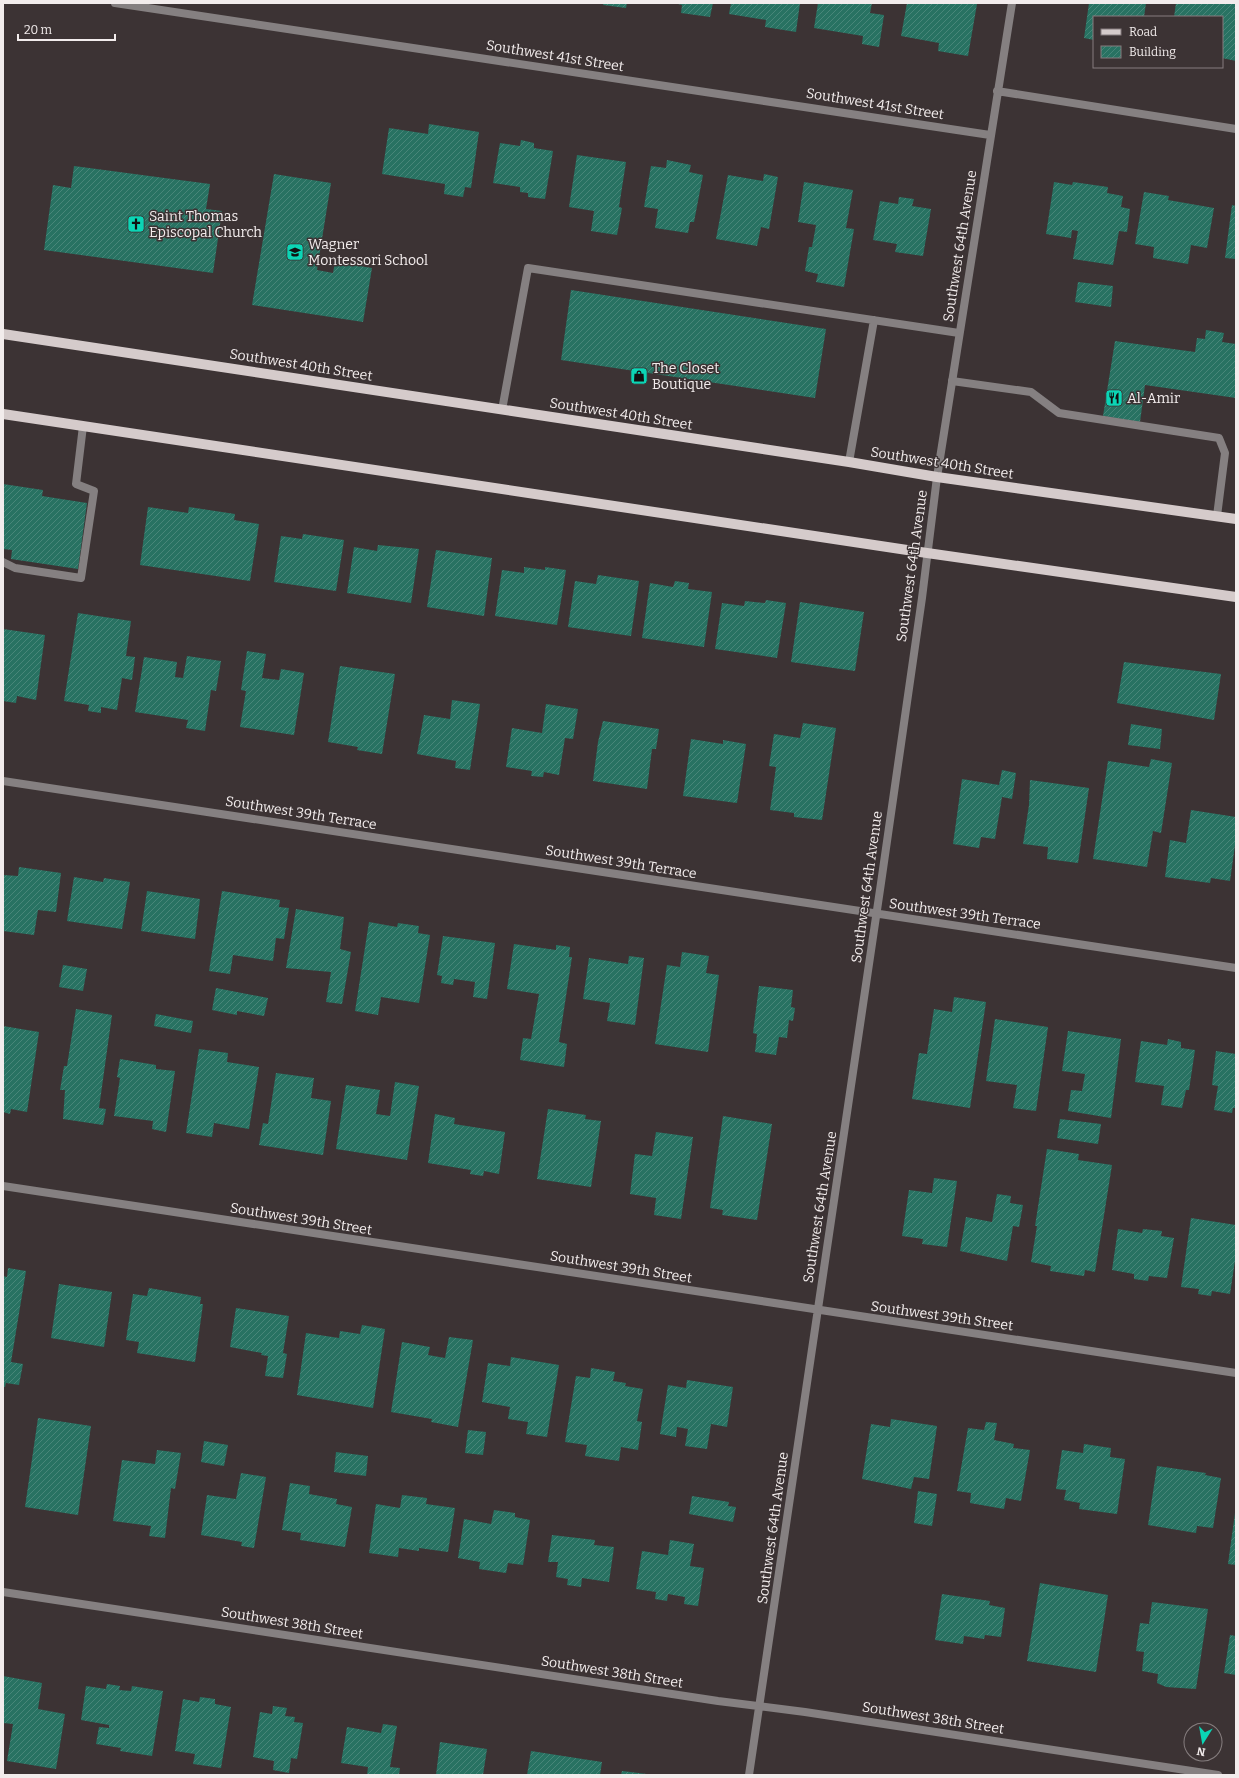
<svg xmlns="http://www.w3.org/2000/svg" width="1239" height="1778" font-family="Bitter,serif">
<style>
.building{fill:url(#building-hatch)}
.lines{fill:none;stroke-linecap:round;stroke-linejoin:round}
.lane{stroke:#858081;stroke-width:8}
.street{stroke:#858081;stroke-width:8}
.primary{stroke:#d5cbcb;stroke-width:10}
.labels{text-anchor:middle;dominant-baseline:central;stroke-width:3;stroke-linejoin:round;paint-order:stroke}
.street-label{font-size:14px;fill:#f2ecec;stroke:#3c3334}
.poi-label{font-size:14px;fill:#f2ecec;stroke:#3c3334;text-anchor:start}
</style>
<defs>
<pattern id="building-hatch" width="6" height="6" patternUnits="userSpaceOnUse"><rect width="6" height="6" fill="#287262"/><path d="M-1 1l2-2M0 6l6-6M5 7l2-2" fill="none" stroke="#488679"/></pattern>
</defs>
<rect width="100%" height="100%" fill="#3c3334"/>
<path class="building" d="M 604,3 L 627,3 L 626,8 L 603,5 Z
M 674,3 L 713,3 L 710,17 L 681,13 L 682,5 Z
M 731,3 L 800,3 L 796,32 L 765,27 L 766,20 L 729,14 Z
M 818,3 L 872,3 L 870,13 L 884,15 L 879,47 L 862,44 L 863,36 L 814,28 Z
M 907,3 L 977,4 L 968,56 L 938,51 L 939,43 L 901,36 Z
M 1089,3 L 1146,3 L 1144,17 L 1094,17 L 1094,40 L 1084,38 Z
M 1176,3 L 1236,3 L 1236,61 L 1222,58 L 1222,17 L 1174,17 Z
M 429,124 L 479,132 L 471,188 L 465,187 L 463,197 L 444,194 L 445,184 L 382,174 L 389,128 L 428,134 Z
M 521,140 L 534,143 L 534,148 L 553,151 L 545,199 L 528,197 L 528,193 L 520,192 L 520,187 L 493,183 L 500,143 L 520,146 Z
M 577,155 L 626,162 L 619,207 L 622,208 L 617,235 L 591,231 L 594,211 L 569,207 Z
M 667,160 L 691,165 L 689,172 L 703,175 L 694,222 L 690,222 L 688,233 L 655,228 L 658,209 L 644,207 L 651,166 L 666,168 Z
M 74,166 L 210,184 L 206,209 L 222,211 L 213,273 L 44,250 L 53,185 L 71,188 Z
M 274,174 L 331,183 L 317,270 L 333,273 L 335,262 L 372,268 L 363,322 L 252,305 Z
M 764,174 L 778,177 L 769,229 L 761,227 L 757,246 L 716,239 L 728,175 L 763,181 Z
M 804,182 L 853,190 L 846,228 L 854,229 L 844,287 L 816,282 L 818,274 L 805,271 L 809,247 L 812,247 L 816,225 L 798,222 Z
M 1054,182 L 1072,185 L 1073,182 L 1108,187 L 1107,193 L 1123,196 L 1121,207 L 1130,209 L 1127,232 L 1119,231 L 1113,265 L 1073,259 L 1078,231 L 1072,230 L 1071,238 L 1046,234 Z
M 1144,192 L 1169,196 L 1168,200 L 1214,208 L 1207,248 L 1191,245 L 1188,264 L 1153,258 L 1154,247 L 1135,244 Z
M 899,197 L 914,199 L 912,206 L 931,209 L 923,256 L 895,252 L 897,244 L 873,240 L 880,201 L 898,204 Z
M 1232,205 L 1236,206 L 1236,259 L 1225,258 Z
M 1078,282 L 1113,286 L 1111,307 L 1075,302 Z
M 571,290 L 826,329 L 815,398 L 561,360 Z
M 1206,330 L 1224,333 L 1222,342 L 1236,344 L 1236,398 L 1145,385 L 1140,422 L 1103,416 L 1115,341 L 1195,352 L 1197,338 L 1205,339 Z
M 3,484 L 43,490 L 42,496 L 87,503 L 78,569 L 11,559 L 12,550 L 3,549 Z
M 148,507 L 188,513 L 189,507 L 235,514 L 234,520 L 259,524 L 250,581 L 140,565 Z
M 303,534 L 344,540 L 336,591 L 274,582 L 281,536 L 302,539 Z
M 378,545 L 419,549 L 411,603 L 347,593 L 354,547 L 377,551 Z
M 436,550 L 492,558 L 484,616 L 427,607 Z
M 524,567 L 545,570 L 545,567 L 566,570 L 557,625 L 495,616 L 502,570 L 524,573 Z
M 598,575 L 639,581 L 631,636 L 568,627 L 575,581 L 596,584 Z
M 675,581 L 689,583 L 688,589 L 712,592 L 704,647 L 642,638 L 650,583 L 673,587 Z
M 766,600 L 786,603 L 777,658 L 715,649 L 722,603 L 744,606 L 745,601 L 765,603 Z
M 800,602 L 864,612 L 855,671 L 791,662 Z
M 78,613 L 131,621 L 126,656 L 135,657 L 132,680 L 122,678 L 117,710 L 101,707 L 101,713 L 88,711 L 89,705 L 64,701 Z
M 3,629 L 45,635 L 36,700 L 17,696 L 16,703 L 3,701 Z
M 247,651 L 266,654 L 262,678 L 279,680 L 281,669 L 304,673 L 294,735 L 240,727 L 246,691 L 241,690 Z
M 187,656 L 221,661 L 216,691 L 211,690 L 205,731 L 186,728 L 188,720 L 135,712 L 144,657 L 177,662 L 175,677 L 183,678 Z
M 1124,662 L 1221,674 L 1214,720 L 1117,703 Z
M 340,666 L 395,674 L 382,754 L 357,750 L 358,747 L 328,742 Z
M 452,700 L 480,704 L 470,770 L 455,768 L 456,761 L 417,754 L 424,715 L 450,719 Z
M 546,704 L 578,709 L 573,739 L 565,738 L 559,775 L 544,772 L 543,777 L 531,776 L 532,771 L 506,767 L 512,728 L 542,733 Z
M 603,721 L 659,729 L 656,749 L 652,749 L 647,789 L 593,781 L 598,742 Z
M 803,723 L 836,728 L 822,820 L 794,817 L 794,813 L 770,810 L 776,767 L 769,766 L 774,734 L 800,738 Z
M 1131,724 L 1162,729 L 1160,749 L 1128,745 Z
M 691,739 L 723,744 L 723,740 L 746,744 L 737,803 L 683,796 Z
M 1151,759 L 1172,763 L 1161,833 L 1153,831 L 1147,867 L 1093,859 L 1108,761 L 1149,767 Z
M 1002,770 L 1016,773 L 1012,799 L 1002,797 L 995,839 L 981,837 L 979,848 L 953,844 L 962,779 L 999,785 Z
M 1030,780 L 1089,788 L 1078,863 L 1047,859 L 1048,847 L 1023,844 L 1029,805 Z
M 1191,810 L 1236,817 L 1236,838 L 1230,881 L 1211,878 L 1210,883 L 1165,877 L 1170,840 L 1186,843 Z
M 19,867 L 61,873 L 56,912 L 38,910 L 34,935 L 3,931 L 3,875 L 18,876 Z
M 74,877 L 103,882 L 104,878 L 130,882 L 122,929 L 67,921 Z
M 147,891 L 200,899 L 195,939 L 141,931 Z
M 222,891 L 280,900 L 279,907 L 289,908 L 284,939 L 276,938 L 273,961 L 233,955 L 230,974 L 209,971 Z
M 296,909 L 344,917 L 340,949 L 351,952 L 342,1004 L 326,1002 L 331,972 L 286,968 Z
M 369,922 L 397,927 L 398,923 L 419,926 L 418,933 L 430,935 L 419,1003 L 381,997 L 378,1015 L 355,1011 Z
M 443,936 L 495,943 L 487,999 L 473,997 L 475,982 L 454,979 L 453,985 L 441,983 L 442,976 L 437,975 Z
M 514,944 L 556,950 L 556,945 L 570,947 L 569,957 L 572,957 L 559,1042 L 567,1044 L 564,1067 L 520,1060 L 523,1038 L 531,1039 L 539,994 L 507,989 Z
M 682,952 L 709,956 L 706,973 L 719,975 L 708,1052 L 655,1044 L 667,965 L 680,967 Z
M 629,956 L 644,958 L 635,1025 L 607,1021 L 610,1003 L 583,999 L 589,958 L 628,964 Z
M 63,965 L 87,969 L 83,991 L 59,987 Z
M 759,986 L 793,990 L 791,1007 L 795,1008 L 793,1021 L 789,1020 L 787,1038 L 779,1037 L 776,1055 L 755,1052 L 757,1034 L 753,1033 Z
M 216,988 L 268,998 L 264,1016 L 237,1011 L 237,1015 L 212,1010 Z
M 954,997 L 986,1002 L 970,1108 L 912,1099 L 919,1053 L 927,1054 L 934,1009 L 952,1012 Z
M 76,1009 L 112,1015 L 99,1108 L 106,1109 L 103,1125 L 63,1119 L 65,1090 L 60,1090 L 64,1066 L 67,1066 Z
M 156,1014 L 193,1021 L 191,1033 L 154,1026 Z
M 995,1019 L 1048,1027 L 1036,1111 L 1013,1108 L 1017,1085 L 986,1081 Z
M 3,1026 L 39,1032 L 27,1112 L 11,1109 L 10,1114 L 3,1112 Z
M 1068,1031 L 1121,1039 L 1111,1118 L 1068,1111 L 1071,1090 L 1082,1091 L 1085,1074 L 1062,1071 Z
M 1168,1039 L 1181,1042 L 1181,1048 L 1195,1050 L 1189,1090 L 1186,1090 L 1182,1108 L 1161,1105 L 1164,1086 L 1135,1082 L 1141,1041 L 1167,1045 Z
M 199,1049 L 228,1053 L 227,1062 L 259,1067 L 249,1129 L 214,1123 L 212,1137 L 186,1133 Z
M 1216,1051 L 1236,1054 L 1236,1108 L 1233,1108 L 1232,1113 L 1214,1110 L 1218,1086 L 1212,1085 Z
M 120,1059 L 156,1065 L 156,1069 L 175,1071 L 166,1132 L 152,1129 L 153,1121 L 114,1116 L 120,1078 L 117,1077 Z
M 276,1073 L 314,1078 L 311,1098 L 331,1101 L 323,1155 L 259,1145 L 263,1123 L 268,1124 Z
M 395,1082 L 419,1086 L 407,1160 L 336,1149 L 346,1085 L 380,1090 L 376,1114 L 390,1116 Z
M 548,1109 L 586,1115 L 585,1119 L 601,1121 L 591,1187 L 537,1179 Z
M 435,1114 L 455,1118 L 454,1124 L 505,1132 L 499,1174 L 484,1171 L 483,1176 L 470,1174 L 471,1170 L 428,1163 Z
M 723,1116 L 772,1124 L 757,1220 L 722,1215 L 723,1210 L 710,1208 Z
M 1060,1119 L 1101,1124 L 1098,1144 L 1057,1138 Z
M 656,1132 L 693,1137 L 681,1219 L 654,1215 L 656,1198 L 630,1194 L 635,1154 L 652,1156 Z
M 1047,1149 L 1079,1154 L 1078,1160 L 1112,1165 L 1095,1272 L 1085,1270 L 1084,1276 L 1050,1271 L 1051,1266 L 1031,1262 L 1037,1226 L 1035,1226 Z
M 934,1178 L 957,1181 L 947,1247 L 922,1244 L 923,1239 L 902,1236 L 909,1190 L 932,1193 Z
M 997,1194 L 1011,1196 L 1010,1203 L 1023,1205 L 1019,1227 L 1013,1226 L 1007,1261 L 960,1251 L 966,1217 L 992,1222 Z
M 1191,1218 L 1236,1225 L 1236,1254 L 1230,1294 L 1212,1291 L 1211,1296 L 1198,1294 L 1199,1289 L 1181,1287 Z
M 1118,1229 L 1142,1233 L 1143,1229 L 1162,1231 L 1161,1236 L 1174,1238 L 1167,1278 L 1149,1276 L 1148,1281 L 1134,1279 L 1134,1274 L 1112,1270 Z
M 8,1268 L 26,1271 L 11,1362 L 23,1364 L 19,1385 L 6,1383 L 5,1387 L 3,1387 L 3,1276 L 7,1277 Z
M 59,1284 L 112,1292 L 104,1347 L 51,1338 Z
M 149,1288 L 201,1297 L 200,1304 L 203,1304 L 195,1362 L 137,1353 L 139,1342 L 126,1340 L 133,1294 L 147,1296 Z
M 236,1308 L 289,1316 L 283,1353 L 287,1354 L 283,1378 L 265,1376 L 268,1356 L 261,1355 L 262,1353 L 230,1347 Z
M 362,1325 L 385,1329 L 373,1408 L 297,1395 L 306,1333 L 339,1338 L 340,1331 L 360,1334 Z
M 449,1337 L 473,1340 L 458,1427 L 431,1422 L 432,1419 L 391,1412 L 402,1342 L 430,1347 L 428,1355 L 445,1358 Z
M 511,1357 L 559,1365 L 547,1437 L 526,1434 L 528,1422 L 508,1419 L 510,1407 L 482,1402 L 488,1363 L 510,1366 Z
M 591,1368 L 615,1372 L 613,1381 L 626,1383 L 625,1386 L 643,1389 L 637,1421 L 642,1422 L 638,1450 L 621,1447 L 619,1461 L 585,1456 L 587,1445 L 565,1442 L 576,1376 L 590,1378 Z
M 687,1380 L 733,1387 L 727,1427 L 711,1424 L 707,1449 L 685,1446 L 688,1429 L 677,1427 L 676,1437 L 660,1434 L 668,1385 L 686,1388 Z
M 38,1418 L 91,1426 L 78,1515 L 25,1507 Z
M 891,1419 L 937,1426 L 929,1479 L 914,1477 L 911,1489 L 862,1479 L 871,1424 L 890,1427 Z
M 986,1422 L 997,1423 L 994,1440 L 1014,1444 L 1013,1448 L 1030,1450 L 1021,1501 L 1006,1498 L 1004,1509 L 970,1503 L 971,1493 L 957,1491 L 968,1428 L 984,1430 Z
M 468,1430 L 486,1432 L 483,1455 L 465,1453 Z
M 204,1441 L 228,1445 L 224,1466 L 201,1462 Z
M 1084,1444 L 1111,1448 L 1110,1457 L 1125,1459 L 1117,1514 L 1079,1509 L 1080,1503 L 1064,1500 L 1066,1490 L 1056,1489 L 1062,1450 L 1083,1453 Z
M 157,1450 L 181,1453 L 175,1489 L 171,1488 L 165,1538 L 149,1536 L 151,1526 L 113,1521 L 122,1460 L 155,1464 Z
M 336,1452 L 368,1456 L 366,1476 L 334,1472 Z
M 1157,1466 L 1206,1473 L 1205,1475 L 1221,1478 L 1213,1528 L 1197,1526 L 1196,1533 L 1148,1525 Z
M 241,1473 L 266,1477 L 254,1548 L 241,1546 L 242,1542 L 201,1535 L 207,1495 L 236,1499 Z
M 290,1483 L 310,1486 L 309,1494 L 337,1499 L 336,1504 L 352,1507 L 345,1547 L 300,1540 L 301,1533 L 282,1530 Z
M 918,1491 L 937,1494 L 932,1526 L 914,1523 Z
M 402,1495 L 427,1498 L 426,1504 L 455,1508 L 448,1552 L 419,1548 L 419,1551 L 399,1548 L 398,1557 L 369,1553 L 376,1504 L 400,1508 Z
M 692,1496 L 729,1502 L 728,1506 L 736,1507 L 733,1522 L 689,1514 Z
M 494,1510 L 515,1513 L 515,1517 L 530,1520 L 523,1565 L 508,1563 L 506,1573 L 479,1569 L 480,1562 L 458,1558 L 464,1519 L 491,1524 Z
M 1235,1513 L 1236,1513 L 1236,1565 L 1228,1564 Z
M 552,1535 L 595,1540 L 594,1545 L 614,1547 L 609,1582 L 582,1578 L 581,1587 L 567,1585 L 568,1579 L 556,1577 L 558,1562 L 548,1562 Z
M 670,1540 L 694,1544 L 690,1566 L 704,1568 L 698,1606 L 684,1604 L 685,1597 L 668,1594 L 667,1601 L 655,1599 L 656,1592 L 636,1589 L 642,1551 L 668,1555 Z
M 1040,1583 L 1108,1595 L 1096,1672 L 1027,1661 Z
M 942,1594 L 990,1601 L 989,1605 L 1005,1608 L 1001,1637 L 985,1635 L 984,1639 L 964,1636 L 963,1644 L 935,1640 Z
M 1152,1602 L 1208,1609 L 1196,1689 L 1166,1687 L 1157,1683 L 1158,1674 L 1142,1671 L 1144,1652 L 1136,1651 L 1140,1623 L 1149,1624 Z
M 1230,1635 L 1236,1636 L 1236,1675 L 1224,1673 Z
M 3,1676 L 42,1683 L 38,1709 L 65,1714 L 56,1769 L 7,1761 L 13,1724 L 3,1723 Z
M 107,1684 L 120,1686 L 119,1690 L 131,1691 L 132,1686 L 163,1691 L 152,1756 L 120,1751 L 121,1748 L 96,1744 L 99,1727 L 109,1728 L 109,1725 L 81,1720 L 86,1686 L 106,1689 Z
M 200,1697 L 215,1699 L 215,1704 L 231,1707 L 221,1768 L 193,1764 L 195,1754 L 175,1751 L 183,1699 L 199,1702 Z
M 273,1706 L 287,1708 L 285,1716 L 295,1717 L 294,1722 L 303,1723 L 297,1759 L 291,1758 L 289,1773 L 273,1770 L 274,1761 L 253,1757 L 260,1712 L 272,1714 Z
M 383,1724 L 397,1726 L 390,1767 L 400,1768 L 399,1775 L 367,1775 L 368,1767 L 341,1763 L 347,1727 L 381,1733 Z
M 440,1742 L 487,1749 L 483,1775 L 436,1775 Z
M 531,1751 L 602,1762 L 600,1775 L 527,1775 Z
M 622,1771 L 647,1774 L 647,1775 L 621,1775 Z"/>
<g class="lines">
<path class="lane" d="M 952,381 L 1031,392 L 1059,413 L 1219,438 L 1225,453 L 1217,516
M 502,410 L 528,268 L 959,333
M 849,462 L 874,320
M 3,562 L 15,568 L 81,578 L 94,491 L 76,484 L 83,426"/>
<path class="street" d="M 115,3 L 990,135
M 997,91 L 1236,129
M 3,781 L 1236,968
M 3,1186 L 1236,1373
M 3,1592 L 718,1701 L 805,1712 L 1218,1775
M 749,1775 L 881,883 L 922,598 L 937,477 L 1012,3"/>
<path class="primary" d="M 3,334 L 849,462 L 937,477 L 1236,519
M 3,414 L 927,553 L 1236,597"/>
</g>
<defs>
<symbol id="church-square" viewBox="-11 -11 22 22"><rect x="-9" y="-9" width="18" height="18" rx="4" fill="#0bd5b5" stroke="#3c3334"/><path d="M-1.2-6h2.4v3.5h3.3v2.4h-3.3V6h-2.4V-.1h-3.3v-2.4h3.3Z" fill="#111"/></symbol>
<symbol id="school-square" viewBox="-11 -11 22 22"><rect x="-9" y="-9" width="18" height="18" rx="4" fill="#0bd5b5" stroke="#3c3334"/><path d="M0-5L7-2L0 1L-7-2ZM-4 1L0 2.5L4 1V4Q0 6-4 4Z" fill="#111"/></symbol>
<symbol id="shop-square" viewBox="-11 -11 22 22"><rect x="-9" y="-9" width="18" height="18" rx="4" fill="#0bd5b5" stroke="#3c3334"/><path d="M-5-2.5h2.3a2.7 3.5 0 0 1 5.4 0H5L5.5 6h-11ZM-1.5-2.5h3a1.5 2.3 0 0 0-3 0Z" fill="#111"/></symbol>
<symbol id="restaurant-square" viewBox="-11 -11 22 22"><rect x="-9" y="-9" width="18" height="18" rx="4" fill="#0bd5b5" stroke="#3c3334"/><path d="M-5-6h1v4h1v-4h1v4h1v-4h1v5L-1.5 .5V6h-2V.5L-5-1ZM5-6V6H3V1.5H1.5Q1.5-4 5-6Z" fill="#111"/></symbol>
</defs>
<g fill-rule="evenodd">
<use href="#church-square" x="126" y="214" width="20" height="20"/>
<use href="#school-square" x="285" y="242" width="20" height="20"/>
<use href="#shop-square" x="629" y="366" width="20" height="20"/>
<use href="#restaurant-square" x="1104" y="388" width="20" height="20"/>
</g>
<g class="labels">
<g class="street-label">
<text transform="translate(555 56) rotate(9)">Southwest 41st Street</text>
<text transform="translate(875 104) rotate(9)">Southwest 41st Street</text>
<text transform="translate(960 246) rotate(-81)">Southwest 64th Avenue</text>
<text transform="translate(301 365) rotate(9)">Southwest 40th Street</text>
<text transform="translate(621 414) rotate(9)">Southwest 40th Street</text>
<text transform="translate(942 463) rotate(9)">Southwest 40th Street</text>
<text transform="translate(912 566) rotate(-82)">Southwest 64th Avenue</text>
<text transform="translate(301 813) rotate(9)">Southwest 39th Terrace</text>
<text transform="translate(621 862) rotate(9)">Southwest 39th Terrace</text>
<text transform="translate(867 887) rotate(-82)">Southwest 64th Avenue</text>
<text transform="translate(965 914) rotate(8)">Southwest 39th Terrace</text>
<text transform="translate(820 1207) rotate(-81)">Southwest 64th Avenue</text>
<text transform="translate(301 1219) rotate(9)">Southwest 39th Street</text>
<text transform="translate(621 1267) rotate(9)">Southwest 39th Street</text>
<text transform="translate(942 1316) rotate(8)">Southwest 39th Street</text>
<text transform="translate(773 1528) rotate(-82)">Southwest 64th Avenue</text>
<text transform="translate(292 1623) rotate(9)">Southwest 38th Street</text>
<text transform="translate(612 1672) rotate(9)">Southwest 38th Street</text>
<text transform="translate(933 1718) rotate(9)">Southwest 38th Street</text>
</g>
<g class="poi-label">
<text x="149" y="216">Saint Thomas<tspan x="149" dy="16">Episcopal Church</tspan></text>
<text x="308" y="244">Wagner<tspan x="308" dy="16">Montessori School</tspan></text>
<text x="652" y="368">The Closet<tspan x="652" dy="16">Boutique</tspan></text>
<text x="1127" y="398">Al-Amir</text>
</g>
</g>
<rect width="1239" height="1778" fill="none" stroke="#f2ecec" stroke-width="8"/>
<rect x="1093" y="16" width="130" height="52" fill="#3c3334" stroke="#857d7e"/>
<rect x="1101" y="29" width="20" height="6" fill="#d5cbcb" stroke="#857d7e"/>
<text x="1129" y="36" font-size="12" fill="#f2ecec">Road</text>
<rect x="1101" y="46" width="20" height="12" fill="url(#building-hatch)" stroke="#857d7e"/>
<text x="1129" y="56" font-size="12" fill="#f2ecec">Building</text>
<g transform="translate(1203 1742) rotate(191)"><circle r="19" fill="#3c3334" stroke="#857d7e"/>
<path d="M0-3L7 15L0 10L-7 15Z" fill="#0bd5b5"/>
<text y="-6" font-size="11" font-weight="bold" text-anchor="middle" fill="#f2ecec">N</text>
</g>
<path d="M18 34v6h97v-6" fill="none" stroke="#f2ecec" stroke-width="2"/>
<text x="24" y="34" font-size="12" fill="#f2ecec" stroke="#3c3334" stroke-width="3" paint-order="stroke">20 m</text>
</svg>
